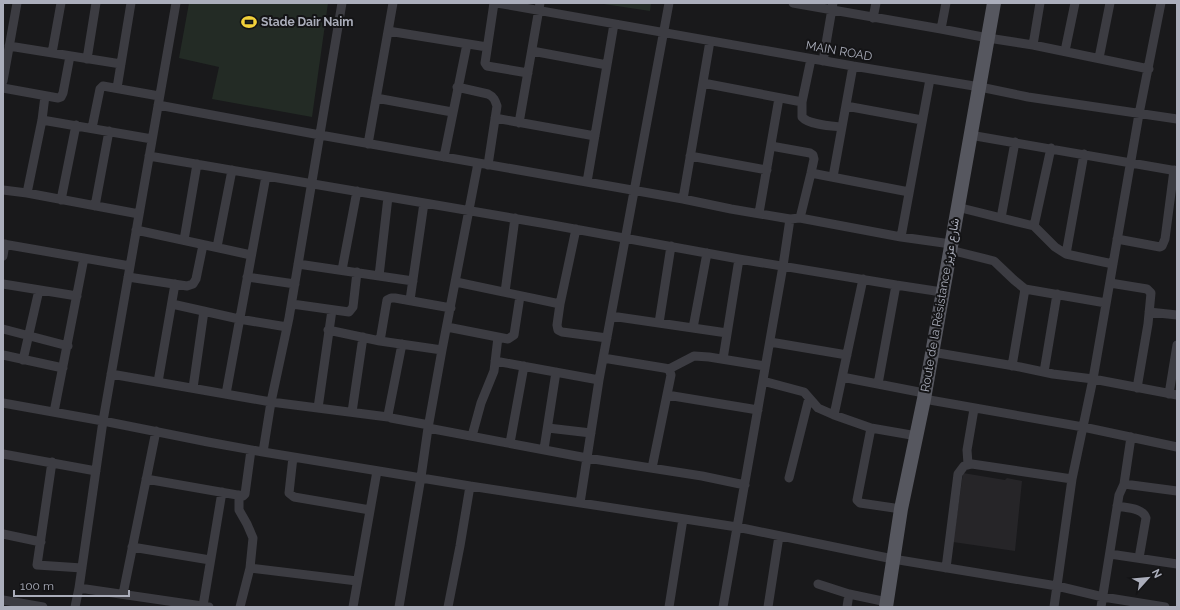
<svg xmlns="http://www.w3.org/2000/svg" width="1180" height="610" font-family="Raleway,Vazirmatn,sans-serif">
<style>
.built{fill:#262528}
.green{fill:#232b25}
.lines{fill:none;stroke-linecap:round;stroke-linejoin:round}
.minor{stroke:#3c3c42;stroke-width:9}
.primary{stroke:#56575f;stroke-width:14}
.labels{text-anchor:middle;dominant-baseline:central;stroke-width:4;stroke-linejoin:round;paint-order:stroke}
.poi-label{font-size:12px;font-weight:bold;fill:#abaebb;stroke:#141416;text-anchor:start}
.street-label{font-size:12px;fill:#abaebb;stroke:#141416}
</style>
<rect width="100%" height="100%" fill="#19191b"/>
<path class="built" d="M 963,473 L 1005,480 L 1007,478 L 1022,481 L 1015,551 L 953,542 Z"/>
<path class="green" d="M 189,3 L 328,3 L 312,117 L 212,99 L 219,67 L 179,58 Z
M 597,3 L 651,3 L 650,11 Z"/>
<g class="lines">
<path class="minor" d="M 494,3 L 485,63 L 487,66 L 528,73
M 497,3 L 853,66 L 980,87 L 1028,97 L 1177,119
M 793,3 L 941,29 L 988,38 L 1033,45 L 1149,69
M 873,18 L 876,3
M 941,29 L 946,3
M 388,31 L 487,47
M 1033,45 L 1040,3
M 9,46 L 121,64
M 532,51 L 607,65
M 1065,51 L 1075,3
M 52,53 L 61,3
M 1099,58 L 1110,3
M 87,59 L 96,3
M 811,59 L 802,102 L 802,117 C 809,125 832,126 842,127
M 823,61 L 833,3
M 3,81 L 17,3
M 703,83 L 802,102
M 457,87 L 488,94 C 494,97 495,100 497,106 L 488,165
M 3,88 L 58,98 L 61,97 L 63,93 L 70,56
M 117,88 L 131,3
M 376,98 L 452,112
M 158,105 L 320,135 L 683,199 L 731,209 L 790,219 L 800,218 L 901,237 L 951,244
M 846,106 L 922,120
M 495,118 L 595,136
M 42,120 L 152,139
M 519,123 L 540,3
M 92,128 L 100,89 L 103,86 L 159,96
M 970,135 L 1177,171
M 368,144 L 393,3
M 771,146 L 810,153 L 813,155 L 814,159 L 811,173 L 800,218
M 1051,148 L 1034,226 L 1055,247 L 1066,254 L 1113,264
M 149,156 L 547,224 L 739,259 L 896,285 L 942,292
M 690,156 L 767,170
M 444,157 L 467,44
M 811,173 L 909,192
M 833,177 L 853,66
M 587,182 L 614,24
M 3,190 L 27,193 L 139,214
M 27,193 L 42,120 L 45,96
M 683,199 L 710,41
M 61,200 L 76,125
M 95,206 L 109,131
M 957,207 L 1034,226
M 759,213 L 779,98
M 1001,218 L 1015,142
M 576,229 L 560,304 L 557,325 L 558,330 L 562,332 L 607,338
M 136,230 L 251,255
M 901,237 L 930,79
M 1117,239 L 1160,247 L 1162,246 L 1165,239 L 1174,170
M 184,240 L 197,164
M 3,244 L 130,266
M 217,247 L 232,170
M 950,250 L 994,261 L 1014,280 L 1025,289 L 1106,303
M 1066,254 L 1084,154
M 3,256 L 5,244
M 298,264 L 413,281
M 342,270 L 357,191
M 379,276 L 388,197
M 128,277 L 187,286 L 193,284 L 196,279 L 203,245
M 247,277 L 295,284
M 456,282 L 560,304
M 1110,283 L 1147,289 L 1151,293 L 1148,324 L 1137,388
M 3,284 L 77,296
M 505,292 L 515,218
M 410,300 L 424,203
M 172,304 L 239,319 L 287,327
M 292,304 L 349,312 L 353,307 L 357,272
M 1149,312 L 1177,315
M 611,316 L 727,333
M 659,323 L 671,246
M 447,327 L 508,339 L 514,335 L 520,296
M 693,328 L 707,253
M 3,329 L 68,346
M 328,330 L 380,341 L 442,350
M 380,341 L 387,300 L 391,298 L 395,298 L 451,308
M 770,342 L 847,355
M 402,344 L 388,415 L 391,418 L 429,425
M 932,352 L 1020,367 L 1053,374 L 1093,379 L 1177,395
M 3,355 L 63,368
M 603,358 L 664,368 L 669,369 L 671,375 L 652,468
M 723,359 L 739,259
M 23,360 L 39,290
M 495,361 L 599,380 L 580,503
M 1012,366 L 1025,289
M 669,369 L 694,356 L 709,357 L 765,366
M 1044,372 L 1057,294
M 111,374 L 271,402 L 388,417
M 842,377 L 924,393
M 599,380 L 669,3
M 763,381 L 804,392 L 818,408 L 834,415 L 871,428 L 917,436
M 158,382 L 175,284
M 878,384 L 896,285
M 193,388 L 204,311
M 226,394 L 266,176
M 1169,394 L 1177,345
M 667,395 L 758,410
M 924,399 L 1083,427 L 1177,447
M 3,403 L 103,421 L 208,442 L 263,452 L 271,402 L 289,318 L 342,3
M 318,408 L 332,310
M 54,412 L 84,258
M 352,412 L 363,337
M 834,415 L 863,279
M 428,428 L 587,458 L 702,476 L 745,485
M 548,428 L 591,433
M 871,428 L 857,500 L 860,503 L 901,509
M 472,436 L 481,403 L 494,371 L 498,337
M 510,443 L 524,366
M 544,449 L 556,372
M 263,452 L 470,486 L 737,527 L 893,559 L 1057,586 L 1103,597 L 1165,607
M 3,454 L 96,471
M 293,457 L 289,493 L 294,497 L 370,510
M 52,462 L 37,565 L 82,568
M 968,464 L 967,450 L 974,409
M 789,478 L 809,398
M 146,479 L 243,496 L 245,494 L 251,450
M 1124,484 L 1177,491
M 239,495 L 239,510 L 247,524 L 253,538 L 250,568 L 240,607
M 1117,506 C 1127,508 1143,508 1146,518 L 1139,558
M 3,534 L 41,542
M 132,547 L 210,560
M 1110,554 L 1177,564
M 250,568 L 357,581
M 946,568 L 958,474 L 964,466 L 972,464 L 1072,479
M 818,584 L 849,594 L 887,602
M 79,588 L 103,421 L 176,3
M 123,594 L 156,431
M 3,600 L 43,607
M 203,606 L 222,492
M 75,607 L 79,588 L 209,607
M 353,607 L 377,471
M 399,607 L 421,477 L 428,428 L 442,350 L 478,163
M 448,607 L 460,546 L 470,486
M 669,607 L 683,519
M 723,607 L 783,266 L 790,219
M 768,607 L 779,536
M 847,607 L 849,594
M 1054,607 L 1072,479 L 1093,379 L 1139,114 L 1161,3
M 1101,607 L 1119,495 L 1124,484 L 1131,437"/>
<path class="primary" d="M 886,607 L 901,509 L 924,399 L 994,3"/>
</g>
<defs>
<symbol id="stadium-bare" viewBox="-9 -9 18 18"><path d="M0-5a6.5 5 0 1 0 0 10a6.5 5 0 1 0 0-10ZM-3.5-1.8h7v3.6h-7Z" fill="#f2d13a" stroke="#141416" stroke-width="2.5" paint-order="stroke"/></symbol>
</defs>
<g fill-rule="evenodd">
<use href="#stadium-bare" x="238" y="11" width="22" height="22"/>
</g>
<g class="labels">
<g class="poi-label">
<text x="261" y="22">Stade Dair Naim</text>
</g>
<g class="street-label">
<text transform="translate(839 51) rotate(10)">MAIN ROAD</text>
<text transform="translate(940 305) rotate(-80)">Route de la Résistance شارع عزيز</text>
</g>
</g>
<rect width="1180" height="610" fill="none" stroke="#abaebb" stroke-width="8"/>
<g transform="translate(1148 578) rotate(63)" stroke="#141416" stroke-width="3" paint-order="stroke">
<path d="M0-3L7 15L0 10L-7 15Z" fill="#abaebb"/>
<text y="-6" font-size="11" font-weight="bold" text-anchor="middle" fill="#abaebb">N</text>
</g>
<path d="M14 590v6h115v-6" fill="none" stroke="#abaebb" stroke-width="2"/>
<text x="20" y="590" font-size="12" fill="#abaebb" stroke="#141416" stroke-width="3" paint-order="stroke">100 m</text>
</svg>
